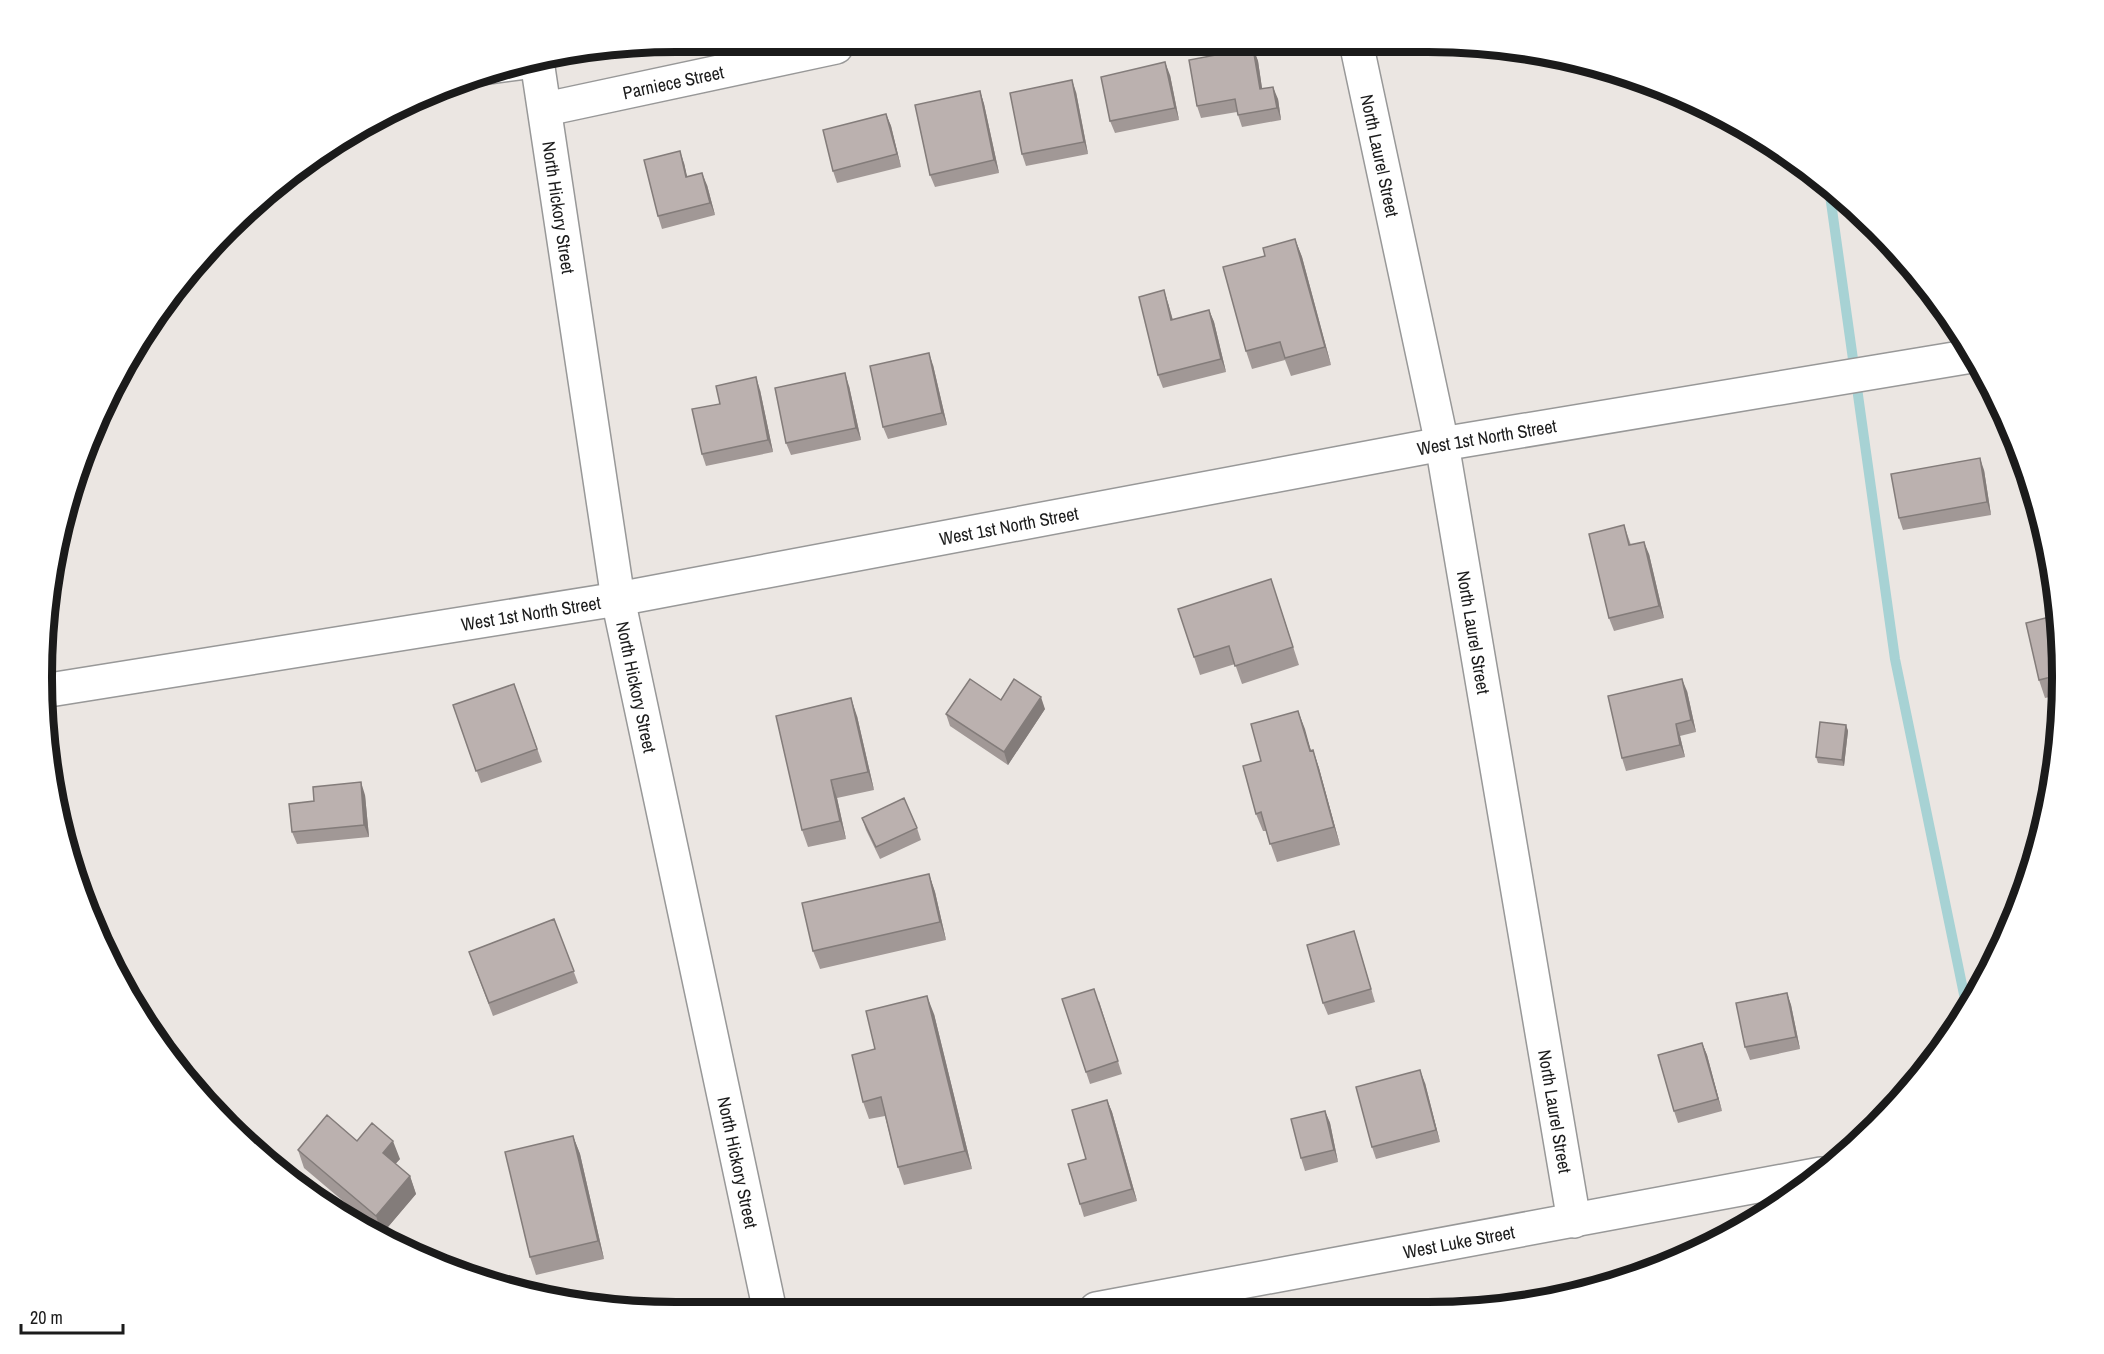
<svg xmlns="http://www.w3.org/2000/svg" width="2104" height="1354" font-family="'Archivo Narrow',sans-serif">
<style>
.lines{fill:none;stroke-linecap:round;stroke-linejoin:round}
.stream{stroke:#a7d2d4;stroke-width:10}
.lane-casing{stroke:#989898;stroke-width:21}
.street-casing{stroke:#989898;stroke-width:36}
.lane{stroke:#fff;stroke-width:18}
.street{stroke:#fff;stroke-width:33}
.wall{fill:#a19896}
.shaded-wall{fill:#837c7a}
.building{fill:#bbb1af;stroke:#837c7a;stroke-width:1.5}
.labels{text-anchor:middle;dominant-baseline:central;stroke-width:6;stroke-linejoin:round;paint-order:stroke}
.street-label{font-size:18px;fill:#1b1b1b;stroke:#fff}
.rim{fill:none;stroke:#1b1b1b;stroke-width:8}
</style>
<rect width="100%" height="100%" fill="#ebe6e2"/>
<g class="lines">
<path class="stream" d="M 1829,188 L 1895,659 L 1967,1009"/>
<defs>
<path id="lane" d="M 470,77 L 538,68"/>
<g id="street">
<path id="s1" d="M 1357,47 L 1442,444 L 1574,1221"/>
<path id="s2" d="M 537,61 L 618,599 L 769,1307"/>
<path id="s3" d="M 546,109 L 836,47"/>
<path id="s4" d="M 43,691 L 618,599 L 1442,444 L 1972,356"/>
<path id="s5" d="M 1096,1309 L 1821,1174"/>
</g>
</defs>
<use href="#lane" class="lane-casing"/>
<use href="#street" class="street-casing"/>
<use href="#lane" class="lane"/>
<use href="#street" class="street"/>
</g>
<path class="wall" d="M 1253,48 L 1258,61 L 1262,89 L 1278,99 L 1281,120 L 1242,127 L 1237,112 L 1201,118 L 1197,106 Z
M 1170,75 L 1179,120 L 1115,133 L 1110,121 Z
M 980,91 L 984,104 L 999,173 L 935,187 L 930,175 Z
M 1076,92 L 1088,154 L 1026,166 L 1022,154 Z
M 886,114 L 891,126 L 901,167 L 837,183 L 833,171 Z
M 684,163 L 687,177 L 707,185 L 715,215 L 662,229 L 658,216 Z
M 1295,239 L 1302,257 L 1331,365 L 1291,376 L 1285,360 L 1252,369 L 1246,351 L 1265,256 Z
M 1168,303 L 1173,320 L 1209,310 L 1214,322 L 1226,372 L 1163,388 L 1158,375 Z
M 933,365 L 947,425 L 888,439 L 883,427 Z
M 849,386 L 861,440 L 791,455 L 786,443 Z
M 760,390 L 773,452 L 706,466 L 702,454 L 720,404 Z
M 1984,470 L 1991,515 L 1903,530 L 1899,518 Z
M 1624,525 L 1631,545 L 1649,554 L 1664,618 L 1614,631 L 1609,618 Z
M 1277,597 L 1299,665 L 1242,684 L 1235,664 L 1200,675 L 1194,657 Z
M 2061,635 L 2059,695 L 2045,698 L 2039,680 Z
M 514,684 L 542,762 L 481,783 L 453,705 Z
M 1687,691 L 1696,732 L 1680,736 L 1685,757 L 1626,771 L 1622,758 Z
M 1001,700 L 1045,709 L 1008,765 L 950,726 L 946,714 Z
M 1298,711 L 1311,751 L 1313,750 L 1319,768 L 1340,845 L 1277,862 L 1266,831 L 1263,831 L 1256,814 L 1261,761 Z
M 857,716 L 874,790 L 837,798 L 846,839 L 808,847 L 802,830 Z
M 1846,725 L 1848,731 L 1844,766 L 1818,763 L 1816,757 Z
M 365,795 L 369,837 L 297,844 L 292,832 Z
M 862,818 L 917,828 L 921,840 L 880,859 L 866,830 Z
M 929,874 L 935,892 L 946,940 L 820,969 L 813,951 Z
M 554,919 L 578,983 L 493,1016 L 469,952 Z
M 1358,944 L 1375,1002 L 1328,1015 L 1323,1003 Z
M 1787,993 L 1791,1005 L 1800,1049 L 1750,1060 L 1745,1047 Z
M 1099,1001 L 1122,1074 L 1090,1084 L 1086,1072 Z
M 934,1014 L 972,1169 L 904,1185 L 898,1167 L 885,1116 L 869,1119 L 863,1102 L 875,1049 Z
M 1702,1043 L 1707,1055 L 1722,1111 L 1678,1123 L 1674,1111 Z
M 1425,1083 L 1440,1142 L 1376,1159 L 1372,1147 Z
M 1107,1100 L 1112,1112 L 1137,1201 L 1084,1217 L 1080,1204 L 1086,1159 Z
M 1325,1111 L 1330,1123 L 1338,1162 L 1305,1171 L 1301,1158 Z
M 573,1136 L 580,1154 L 604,1259 L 536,1275 L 530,1257 Z
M 357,1141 L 400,1159 L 395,1164 L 410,1176 L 416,1194 L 382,1234 L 304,1168 L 298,1150 Z"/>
<path class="shaded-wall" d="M 1253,48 L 1258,61 L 1264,101 L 1260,89 Z
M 1165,62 L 1170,75 L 1179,120 L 1175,108 Z
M 1072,80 L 1076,92 L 1088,154 L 1084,142 Z
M 1273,87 L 1278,99 L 1281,120 L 1277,108 Z
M 980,91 L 984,104 L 999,173 L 994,160 Z
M 886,114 L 891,126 L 901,167 L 897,154 Z
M 680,151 L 684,163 L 690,189 L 686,177 Z
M 702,173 L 707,185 L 715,215 L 710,203 Z
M 1295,239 L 1302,257 L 1331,365 L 1325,347 Z
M 1164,290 L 1168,303 L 1176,332 L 1171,320 Z
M 1209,310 L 1214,322 L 1226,372 L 1221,359 Z
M 929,353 L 933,365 L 947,425 L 942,413 Z
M 845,373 L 849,386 L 861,440 L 856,428 Z
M 756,377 L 760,390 L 773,452 L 768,440 Z
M 1980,458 L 1984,470 L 1991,515 L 1987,502 Z
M 1644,542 L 1649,554 L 1664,618 L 1659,606 Z
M 1682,679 L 1687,691 L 1696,732 L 1691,720 Z
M 1041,697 L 1045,709 L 1008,765 L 1004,752 Z
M 851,698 L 857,716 L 874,790 L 868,772 Z
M 1298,711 L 1305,729 L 1316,769 L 1310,751 Z
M 1676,724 L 1680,736 L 1685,757 L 1680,745 Z
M 1846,725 L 1848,731 L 1844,766 L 1842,760 Z
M 1313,750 L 1319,768 L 1340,845 L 1334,827 Z
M 831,780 L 837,798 L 846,839 L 840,821 Z
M 361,782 L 365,795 L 369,837 L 364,825 Z
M 929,874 L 935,892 L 946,940 L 940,922 Z
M 1787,993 L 1791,1005 L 1800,1049 L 1796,1037 Z
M 927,996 L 934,1014 L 972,1169 L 965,1151 Z
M 1702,1043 L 1707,1055 L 1722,1111 L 1718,1099 Z
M 1420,1070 L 1425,1083 L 1440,1142 L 1436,1130 Z
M 1107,1100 L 1112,1112 L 1137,1201 L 1132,1189 Z
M 1325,1111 L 1330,1123 L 1338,1162 L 1334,1150 Z
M 573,1136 L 580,1154 L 604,1259 L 598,1241 Z
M 393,1141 L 400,1159 L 389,1171 L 383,1153 Z
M 410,1176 L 416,1194 L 382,1234 L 376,1216 Z"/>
<path class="building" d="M 1253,48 L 1260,89 L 1273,87 L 1277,108 L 1238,115 L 1235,99 L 1197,106 L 1189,60 Z
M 1165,62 L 1175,108 L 1110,121 L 1101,77 Z
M 1072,80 L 1084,142 L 1022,154 L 1010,93 Z
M 980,91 L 994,160 L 930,175 L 915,105 Z
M 886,114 L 897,154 L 833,171 L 823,130 Z
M 680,151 L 686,177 L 702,173 L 710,203 L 658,216 L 644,160 Z
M 1295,239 L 1325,347 L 1285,358 L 1280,342 L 1246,351 L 1223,267 L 1265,256 L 1263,248 Z
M 1164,290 L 1171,320 L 1209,310 L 1221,359 L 1158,375 L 1139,297 Z
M 929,353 L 942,413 L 883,427 L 870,366 Z
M 845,373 L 856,428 L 786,443 L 775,388 Z
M 756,377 L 768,440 L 702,454 L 692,409 L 720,404 L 716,386 Z
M 1980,458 L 1987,502 L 1899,518 L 1891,474 Z
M 1624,525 L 1629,545 L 1644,542 L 1659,606 L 1609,618 L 1589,534 Z
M 1271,579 L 1293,647 L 1235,666 L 1229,646 L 1194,657 L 1178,609 Z
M 2057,615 L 2061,635 L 2059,675 L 2039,680 L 2026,623 Z
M 970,679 L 1001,700 L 1014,679 L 1041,697 L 1004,752 L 946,714 Z
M 1682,679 L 1691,720 L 1676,724 L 1680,745 L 1622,758 L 1608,696 Z
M 514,684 L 537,749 L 476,771 L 453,705 Z
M 851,698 L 868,772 L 831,780 L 840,821 L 802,830 L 776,716 Z
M 1298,711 L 1310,751 L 1313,750 L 1334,827 L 1270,844 L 1261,812 L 1256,814 L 1243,766 L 1261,761 L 1251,724 Z
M 1820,722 L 1846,725 L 1842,760 L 1816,757 Z
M 361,782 L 364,825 L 292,832 L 289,804 L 314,801 L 313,787 Z
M 904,798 L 917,828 L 876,847 L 862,818 Z
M 929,874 L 940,922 L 813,951 L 802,903 Z
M 554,919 L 574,971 L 489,1003 L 469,952 Z
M 1354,931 L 1371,989 L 1323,1003 L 1307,945 Z
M 1094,989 L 1118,1061 L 1086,1072 L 1062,999 Z
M 1787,993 L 1796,1037 L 1745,1047 L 1736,1003 Z
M 927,996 L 965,1151 L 898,1167 L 881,1097 L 863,1102 L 852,1055 L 875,1049 L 866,1011 Z
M 1702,1043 L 1718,1099 L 1674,1111 L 1658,1055 Z
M 1420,1070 L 1436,1130 L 1372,1147 L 1356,1087 Z
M 1107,1100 L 1132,1189 L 1080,1204 L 1068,1164 L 1086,1159 L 1072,1110 Z
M 1325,1111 L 1334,1150 L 1301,1158 L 1291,1119 Z
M 327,1115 L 357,1141 L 372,1123 L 393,1141 L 383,1153 L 410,1176 L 376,1216 L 298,1150 Z
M 573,1136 L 598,1241 L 530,1257 L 505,1152 Z"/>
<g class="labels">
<g class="street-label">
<text stroke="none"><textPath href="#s3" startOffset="130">Parniece Street</textPath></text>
<text stroke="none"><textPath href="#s1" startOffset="111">North Laurel Street</textPath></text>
<text stroke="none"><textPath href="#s2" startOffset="148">North Hickory Street</textPath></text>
<text stroke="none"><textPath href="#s4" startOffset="1466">West 1st North Street</textPath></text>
<text stroke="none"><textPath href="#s4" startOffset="980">West 1st North Street</textPath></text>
<text stroke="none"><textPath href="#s4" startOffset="494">West 1st North Street</textPath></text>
<text stroke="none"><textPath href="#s1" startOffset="597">North Laurel Street</textPath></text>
<text stroke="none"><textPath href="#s2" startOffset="634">North Hickory Street</textPath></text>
<text stroke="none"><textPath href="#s1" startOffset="1083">North Laurel Street</textPath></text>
<text stroke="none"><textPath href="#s2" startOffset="1120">North Hickory Street</textPath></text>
<text stroke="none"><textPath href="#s5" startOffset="369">West Luke Street</textPath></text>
</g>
</g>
<path d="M0 0H2104V1354H0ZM676 52H1428A624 624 0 0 1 2052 676V678A624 624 0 0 1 1428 1302H676A624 624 0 0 1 52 678V676A624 624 0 0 1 676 52Z" fill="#fff" fill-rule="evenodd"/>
<path class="rim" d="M676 52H1428A624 624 0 0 1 2052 676V678A624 624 0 0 1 1428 1302H676A624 624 0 0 1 52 678V676A624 624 0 0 1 676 52Z"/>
<path d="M21 1324v9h102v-9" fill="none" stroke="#1b1b1b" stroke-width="3"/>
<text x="30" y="1324" font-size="18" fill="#1b1b1b" stroke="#ffffff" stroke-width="4.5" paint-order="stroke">20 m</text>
</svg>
